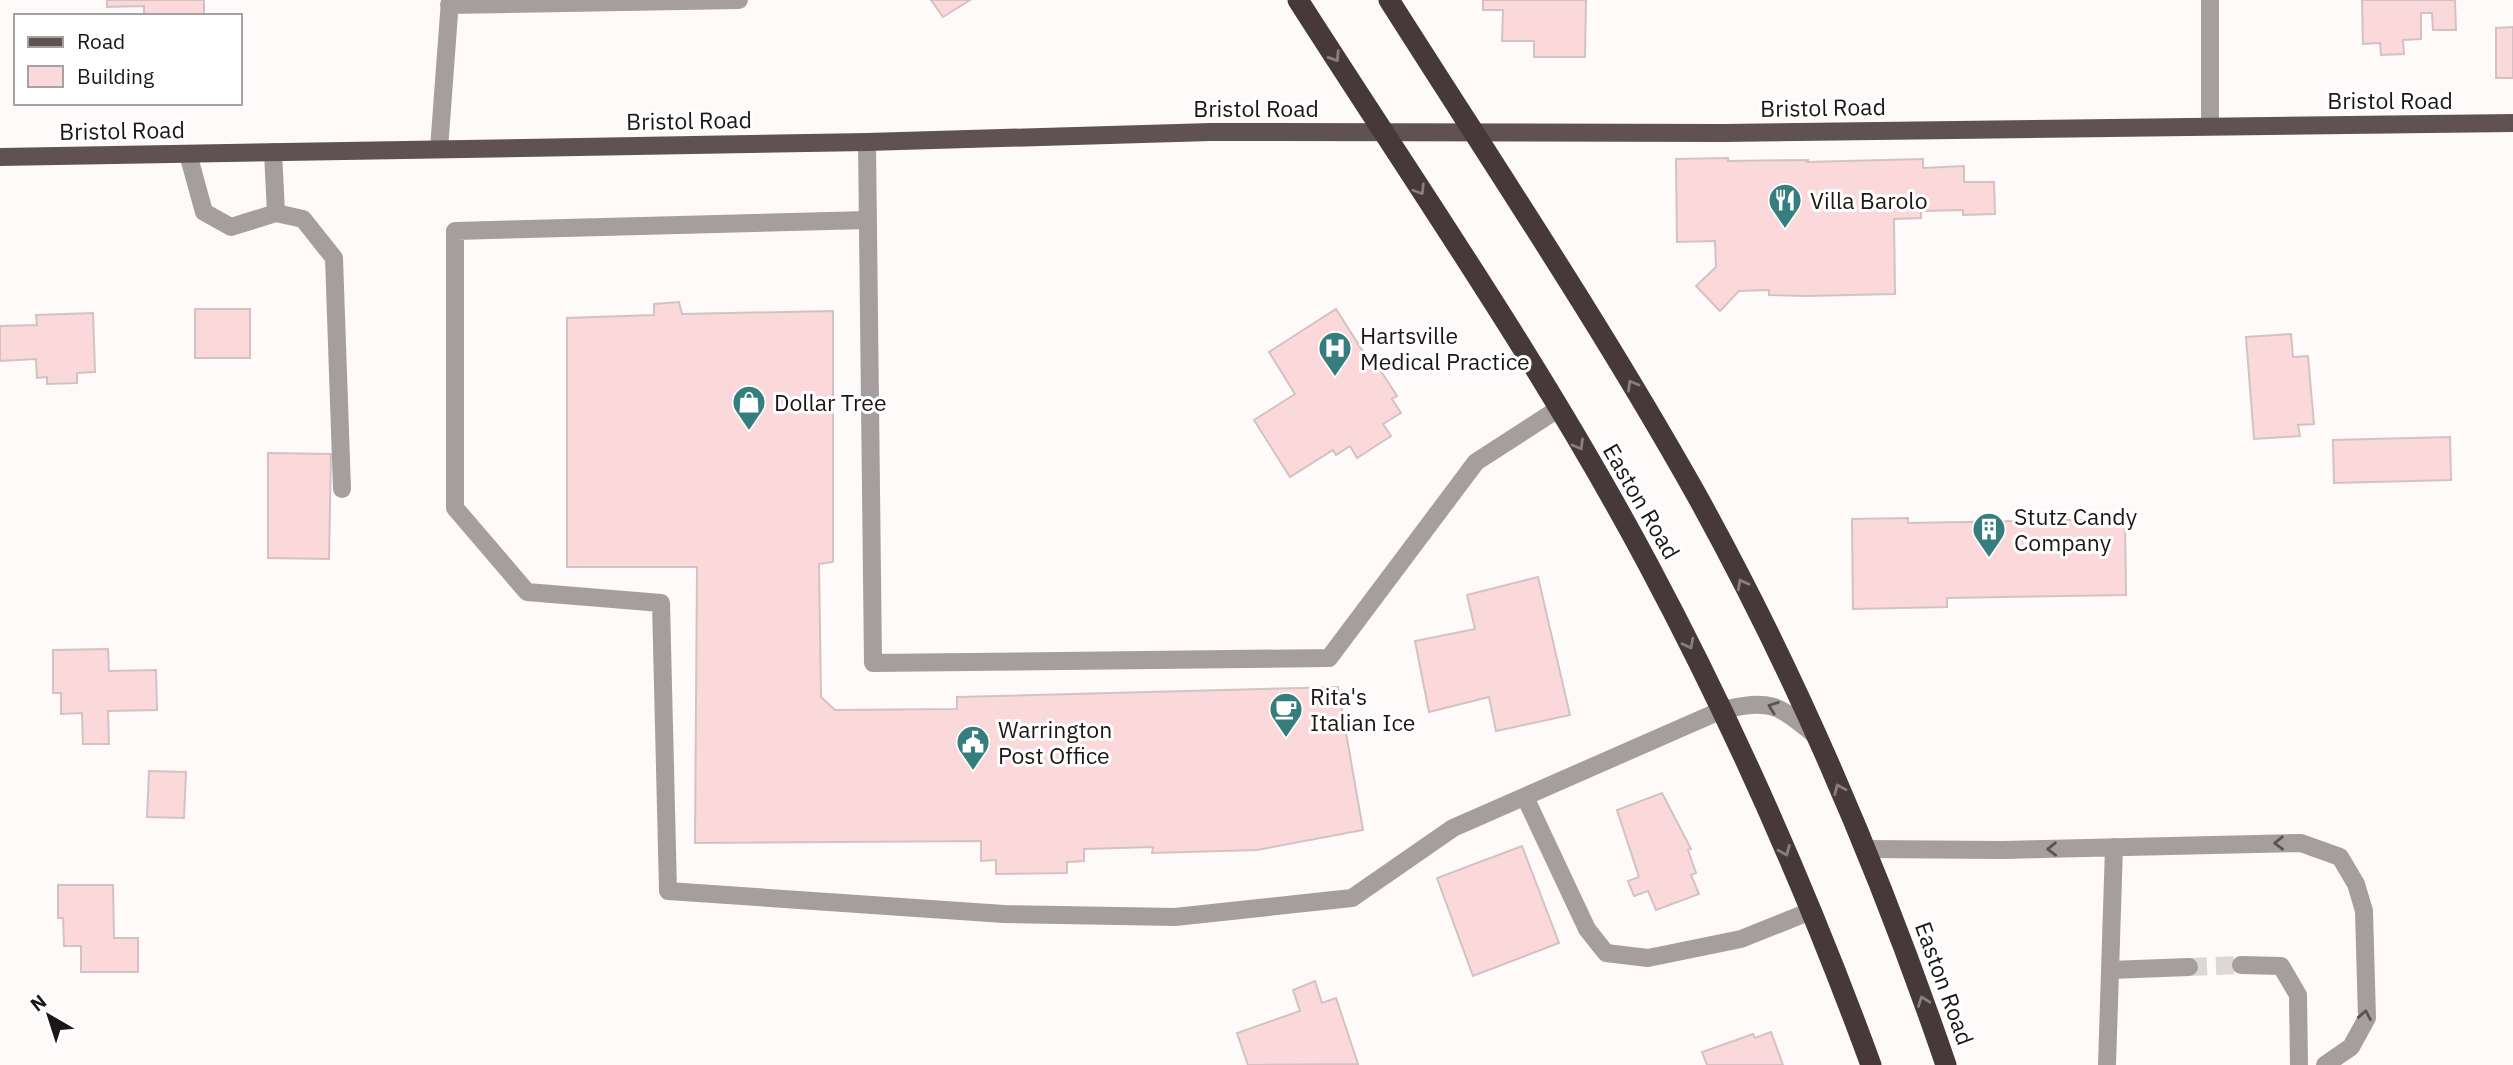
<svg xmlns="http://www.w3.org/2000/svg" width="2513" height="1065" font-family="'IBM Plex Sans',sans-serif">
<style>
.building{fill:#fbd9da;stroke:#d4c2c3;stroke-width:2}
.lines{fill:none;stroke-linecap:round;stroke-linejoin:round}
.minor-tunnel{stroke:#dcd8d8;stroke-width:18;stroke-dasharray:18 9;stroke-linecap:butt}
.minor{stroke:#a69e9e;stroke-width:18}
.major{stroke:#605253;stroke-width:18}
.highway{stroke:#473939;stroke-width:21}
.oneway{stroke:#877e7e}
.oneway2{stroke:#5a5353}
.labels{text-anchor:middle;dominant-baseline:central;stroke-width:6;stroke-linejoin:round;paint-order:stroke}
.street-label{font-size:23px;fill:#1c1616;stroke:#fff}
.poi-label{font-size:23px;fill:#1c1616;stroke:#fff;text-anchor:start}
</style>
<rect width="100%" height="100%" fill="#fefafa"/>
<path class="building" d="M 107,0 L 204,0 L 204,16 L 144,16 L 144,6 L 107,7 Z
M 931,0 L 970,0 L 943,17 Z
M 1483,0 L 1586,0 L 1585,57 L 1534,57 L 1534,41 L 1502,41 L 1503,10 L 1483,10 Z
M 2362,0 L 2455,0 L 2456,30 L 2433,30 L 2432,13 L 2421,13 L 2421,39 L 2403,40 L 2404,54 L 2381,55 L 2380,43 L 2363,44 Z
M 2513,27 L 2513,78 L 2496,78 L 2496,28 Z
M 1728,158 L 1728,161 L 1808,160 L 1807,162 L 1923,159 L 1923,168 L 1964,166 L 1964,182 L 1994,182 L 1995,214 L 1963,215 L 1963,210 L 1921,211 L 1921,218 L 1894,219 L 1895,294 L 1805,296 L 1769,295 L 1769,290 L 1739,291 L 1720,311 L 1696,286 L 1716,267 L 1715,241 L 1677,242 L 1676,159 Z
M 679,302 L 682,314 L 833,311 L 833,562 L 819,564 L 821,697 L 835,710 L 957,709 L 957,697 L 1338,687 L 1363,830 L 1257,850 L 1152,853 L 1153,847 L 1084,849 L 1084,861 L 1067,862 L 1067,873 L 996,874 L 996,860 L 981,861 L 981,841 L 695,843 L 697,567 L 567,567 L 567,318 L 654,315 L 654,304 Z
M 195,309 L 250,309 L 250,358 L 195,358 Z
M 1336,309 L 1369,361 L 1373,359 L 1397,396 L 1392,399 L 1401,413 L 1383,424 L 1391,436 L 1357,458 L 1350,446 L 1336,455 L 1333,450 L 1290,477 L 1254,420 L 1295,394 L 1269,352 Z
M 93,313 L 95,372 L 77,373 L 77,383 L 47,384 L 47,377 L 37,378 L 36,359 L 0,361 L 0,326 L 37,325 L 36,315 Z
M 2291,334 L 2293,357 L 2308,356 L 2314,424 L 2298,425 L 2300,436 L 2254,439 L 2246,337 Z
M 2450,437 L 2451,480 L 2334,483 L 2333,440 Z
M 268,453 L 331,454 L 329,559 L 268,558 Z
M 1908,518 L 1908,523 L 2125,519 L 2126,595 L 1947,598 L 1947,607 L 1853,609 L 1852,519 Z
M 1538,577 L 1570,715 L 1496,731 L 1489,697 L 1429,712 L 1415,641 L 1475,629 L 1467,595 Z
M 108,649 L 109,671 L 156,670 L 157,710 L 108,711 L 109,744 L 83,744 L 82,713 L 61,714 L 61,693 L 53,693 L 53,650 Z
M 149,771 L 186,772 L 184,818 L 147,817 Z
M 1662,793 L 1691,849 L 1688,850 L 1696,873 L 1691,875 L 1699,894 L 1656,910 L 1648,891 L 1634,896 L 1628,881 L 1639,877 L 1617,810 Z
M 1522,846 L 1559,943 L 1473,976 L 1437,878 Z
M 58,885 L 113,885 L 114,938 L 138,938 L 138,972 L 81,972 L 81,946 L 64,946 L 63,918 L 58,918 Z
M 1315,981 L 1322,1003 L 1336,998 L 1358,1064 L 1248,1065 L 1237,1033 L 1300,1011 L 1293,990 Z
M 1771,1032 L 1783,1065 L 1707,1065 L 1702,1052 L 1753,1034 L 1755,1038 Z"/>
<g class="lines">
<path class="minor-tunnel" d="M 2189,967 L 2241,965"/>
<path class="minor" d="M 2210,0 L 2210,125
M 449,5 L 739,0
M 867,142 L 873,663 L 1329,658 L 1476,462 L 1558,409
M 439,149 L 450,0
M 273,152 L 276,213
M 188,154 L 204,212 L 231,227 L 276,213 L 303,219 L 334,258 L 342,489
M 867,220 L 455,231 L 455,508 L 527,592 L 661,603 L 668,891 L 1004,914 L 1175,917 L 1352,898 L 1453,828 L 1722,710 C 1771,699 1777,704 1815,735
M 1525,797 L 1587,929 L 1606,953 L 1648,958 L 1741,939 L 1811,911
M 1865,849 L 2003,850 L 2301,843 L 2340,857 L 2356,884 L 2364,911 L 2367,1018 L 2351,1047 L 2325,1065
M 2241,965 L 2281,966 L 2298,995 L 2299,1065
M 2110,970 L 2189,967
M 2107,1065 L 2114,847"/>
<path class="major" d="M 0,157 L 867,142 L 1211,132 L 1723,133 L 2513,123"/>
<path class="highway" d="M 1298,0 C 1417,186 1544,369 1648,564 C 1734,725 1808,893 1871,1065
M 1389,0 C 1493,164 1601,325 1696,494 C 1797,676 1879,869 1946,1065"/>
</g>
<defs><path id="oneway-chevron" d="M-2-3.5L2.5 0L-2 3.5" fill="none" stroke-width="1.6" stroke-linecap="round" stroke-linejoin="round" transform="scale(1.75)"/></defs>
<g class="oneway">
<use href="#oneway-chevron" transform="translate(1335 57) rotate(57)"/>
<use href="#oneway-chevron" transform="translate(1420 190) rotate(58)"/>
<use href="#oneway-chevron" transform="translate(1632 385) rotate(-120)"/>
<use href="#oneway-chevron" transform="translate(1579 445) rotate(60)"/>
<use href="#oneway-chevron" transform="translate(1742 584) rotate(-118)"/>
<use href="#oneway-chevron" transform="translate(1689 644) rotate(63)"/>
<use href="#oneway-chevron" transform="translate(1839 789) rotate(-113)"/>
<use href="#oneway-chevron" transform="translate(1785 851) rotate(67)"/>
<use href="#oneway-chevron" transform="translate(1923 1001) rotate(-110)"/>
</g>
<g class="oneway2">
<use href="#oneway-chevron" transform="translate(1773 707) rotate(-160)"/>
<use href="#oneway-chevron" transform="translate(2279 843) rotate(179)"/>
<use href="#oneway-chevron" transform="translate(2052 849) rotate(179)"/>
<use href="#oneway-chevron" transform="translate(2365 1015) rotate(-80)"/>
</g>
<defs>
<symbol id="restaurant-pin" viewBox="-11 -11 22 30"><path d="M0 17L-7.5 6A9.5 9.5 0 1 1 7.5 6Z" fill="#357e7d" stroke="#fff"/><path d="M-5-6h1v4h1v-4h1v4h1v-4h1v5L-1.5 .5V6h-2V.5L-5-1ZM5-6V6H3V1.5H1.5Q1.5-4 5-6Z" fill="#fff"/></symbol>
<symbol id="hospital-pin" viewBox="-11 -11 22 30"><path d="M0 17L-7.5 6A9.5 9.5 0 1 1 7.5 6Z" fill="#357e7d" stroke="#fff"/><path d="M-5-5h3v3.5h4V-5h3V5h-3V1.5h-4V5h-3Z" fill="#fff"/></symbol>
<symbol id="shop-pin" viewBox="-11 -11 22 30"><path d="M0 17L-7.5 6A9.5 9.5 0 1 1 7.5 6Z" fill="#357e7d" stroke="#fff"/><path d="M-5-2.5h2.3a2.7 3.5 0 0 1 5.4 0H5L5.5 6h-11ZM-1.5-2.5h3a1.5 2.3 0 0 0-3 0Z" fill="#fff"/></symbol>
<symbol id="building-pin" viewBox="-11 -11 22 30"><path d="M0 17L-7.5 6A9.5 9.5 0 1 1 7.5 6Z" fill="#357e7d" stroke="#fff"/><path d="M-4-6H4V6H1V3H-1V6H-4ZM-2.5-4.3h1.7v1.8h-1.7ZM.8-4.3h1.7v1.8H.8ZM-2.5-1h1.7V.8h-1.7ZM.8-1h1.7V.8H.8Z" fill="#fff"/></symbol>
<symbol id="cafe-pin" viewBox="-11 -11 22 30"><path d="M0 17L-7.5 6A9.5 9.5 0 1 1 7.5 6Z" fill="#357e7d" stroke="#fff"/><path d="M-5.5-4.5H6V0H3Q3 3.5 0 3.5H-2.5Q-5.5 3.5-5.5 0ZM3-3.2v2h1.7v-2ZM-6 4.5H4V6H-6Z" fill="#fff"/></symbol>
<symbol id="civic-pin" viewBox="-11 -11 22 30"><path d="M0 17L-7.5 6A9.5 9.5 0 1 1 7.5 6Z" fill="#357e7d" stroke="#fff"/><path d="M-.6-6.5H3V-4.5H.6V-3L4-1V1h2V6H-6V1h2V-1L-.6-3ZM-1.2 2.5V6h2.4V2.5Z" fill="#fff"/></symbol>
</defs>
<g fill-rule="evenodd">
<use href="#restaurant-pin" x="1766" y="181" width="38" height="52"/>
<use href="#hospital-pin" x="1316" y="329" width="38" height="52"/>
<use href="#shop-pin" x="730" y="383" width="38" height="52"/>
<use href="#building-pin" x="1970" y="510" width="38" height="52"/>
<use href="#cafe-pin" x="1267" y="690" width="38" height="52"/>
<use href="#civic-pin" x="954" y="723" width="38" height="52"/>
</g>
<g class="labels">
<g class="street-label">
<text x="2390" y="100">Bristol Road</text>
<text transform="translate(1823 107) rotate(-1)">Bristol Road</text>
<text x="1256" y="108">Bristol Road</text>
<text transform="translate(689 120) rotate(-1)">Bristol Road</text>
<text transform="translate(122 130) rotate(-1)">Bristol Road</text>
<text transform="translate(1642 501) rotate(60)">Easton Road</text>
<text transform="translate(1945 983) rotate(70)">Easton Road</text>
</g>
<g class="poi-label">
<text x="1810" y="200">Villa Barolo</text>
<text x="1360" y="335">Hartsville<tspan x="1360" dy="26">Medical Practice</tspan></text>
<text x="774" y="402">Dollar Tree</text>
<text x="2014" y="516">Stutz Candy<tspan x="2014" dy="26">Company</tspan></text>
<text x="1310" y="696">Rita's<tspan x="1310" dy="26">Italian Ice</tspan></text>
<text x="998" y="729">Warrington<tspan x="998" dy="26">Post Office</tspan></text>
</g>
</g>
<rect x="14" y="14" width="228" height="91" fill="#ffffff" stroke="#a4a2a2" stroke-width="2"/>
<rect x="28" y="37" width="35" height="10" fill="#605253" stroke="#a4a2a2" stroke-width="2"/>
<text x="77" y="49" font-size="21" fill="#1c1616">Road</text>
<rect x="28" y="66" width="35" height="21" fill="#fbd9da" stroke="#a4a2a2" stroke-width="2"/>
<text x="77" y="84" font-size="21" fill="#1c1616">Building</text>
<g transform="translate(49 1016) rotate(321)" stroke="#ffffff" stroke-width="5" paint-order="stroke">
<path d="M0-5L12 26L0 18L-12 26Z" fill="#1c1616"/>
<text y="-10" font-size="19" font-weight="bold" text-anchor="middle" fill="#1c1616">N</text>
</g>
</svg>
